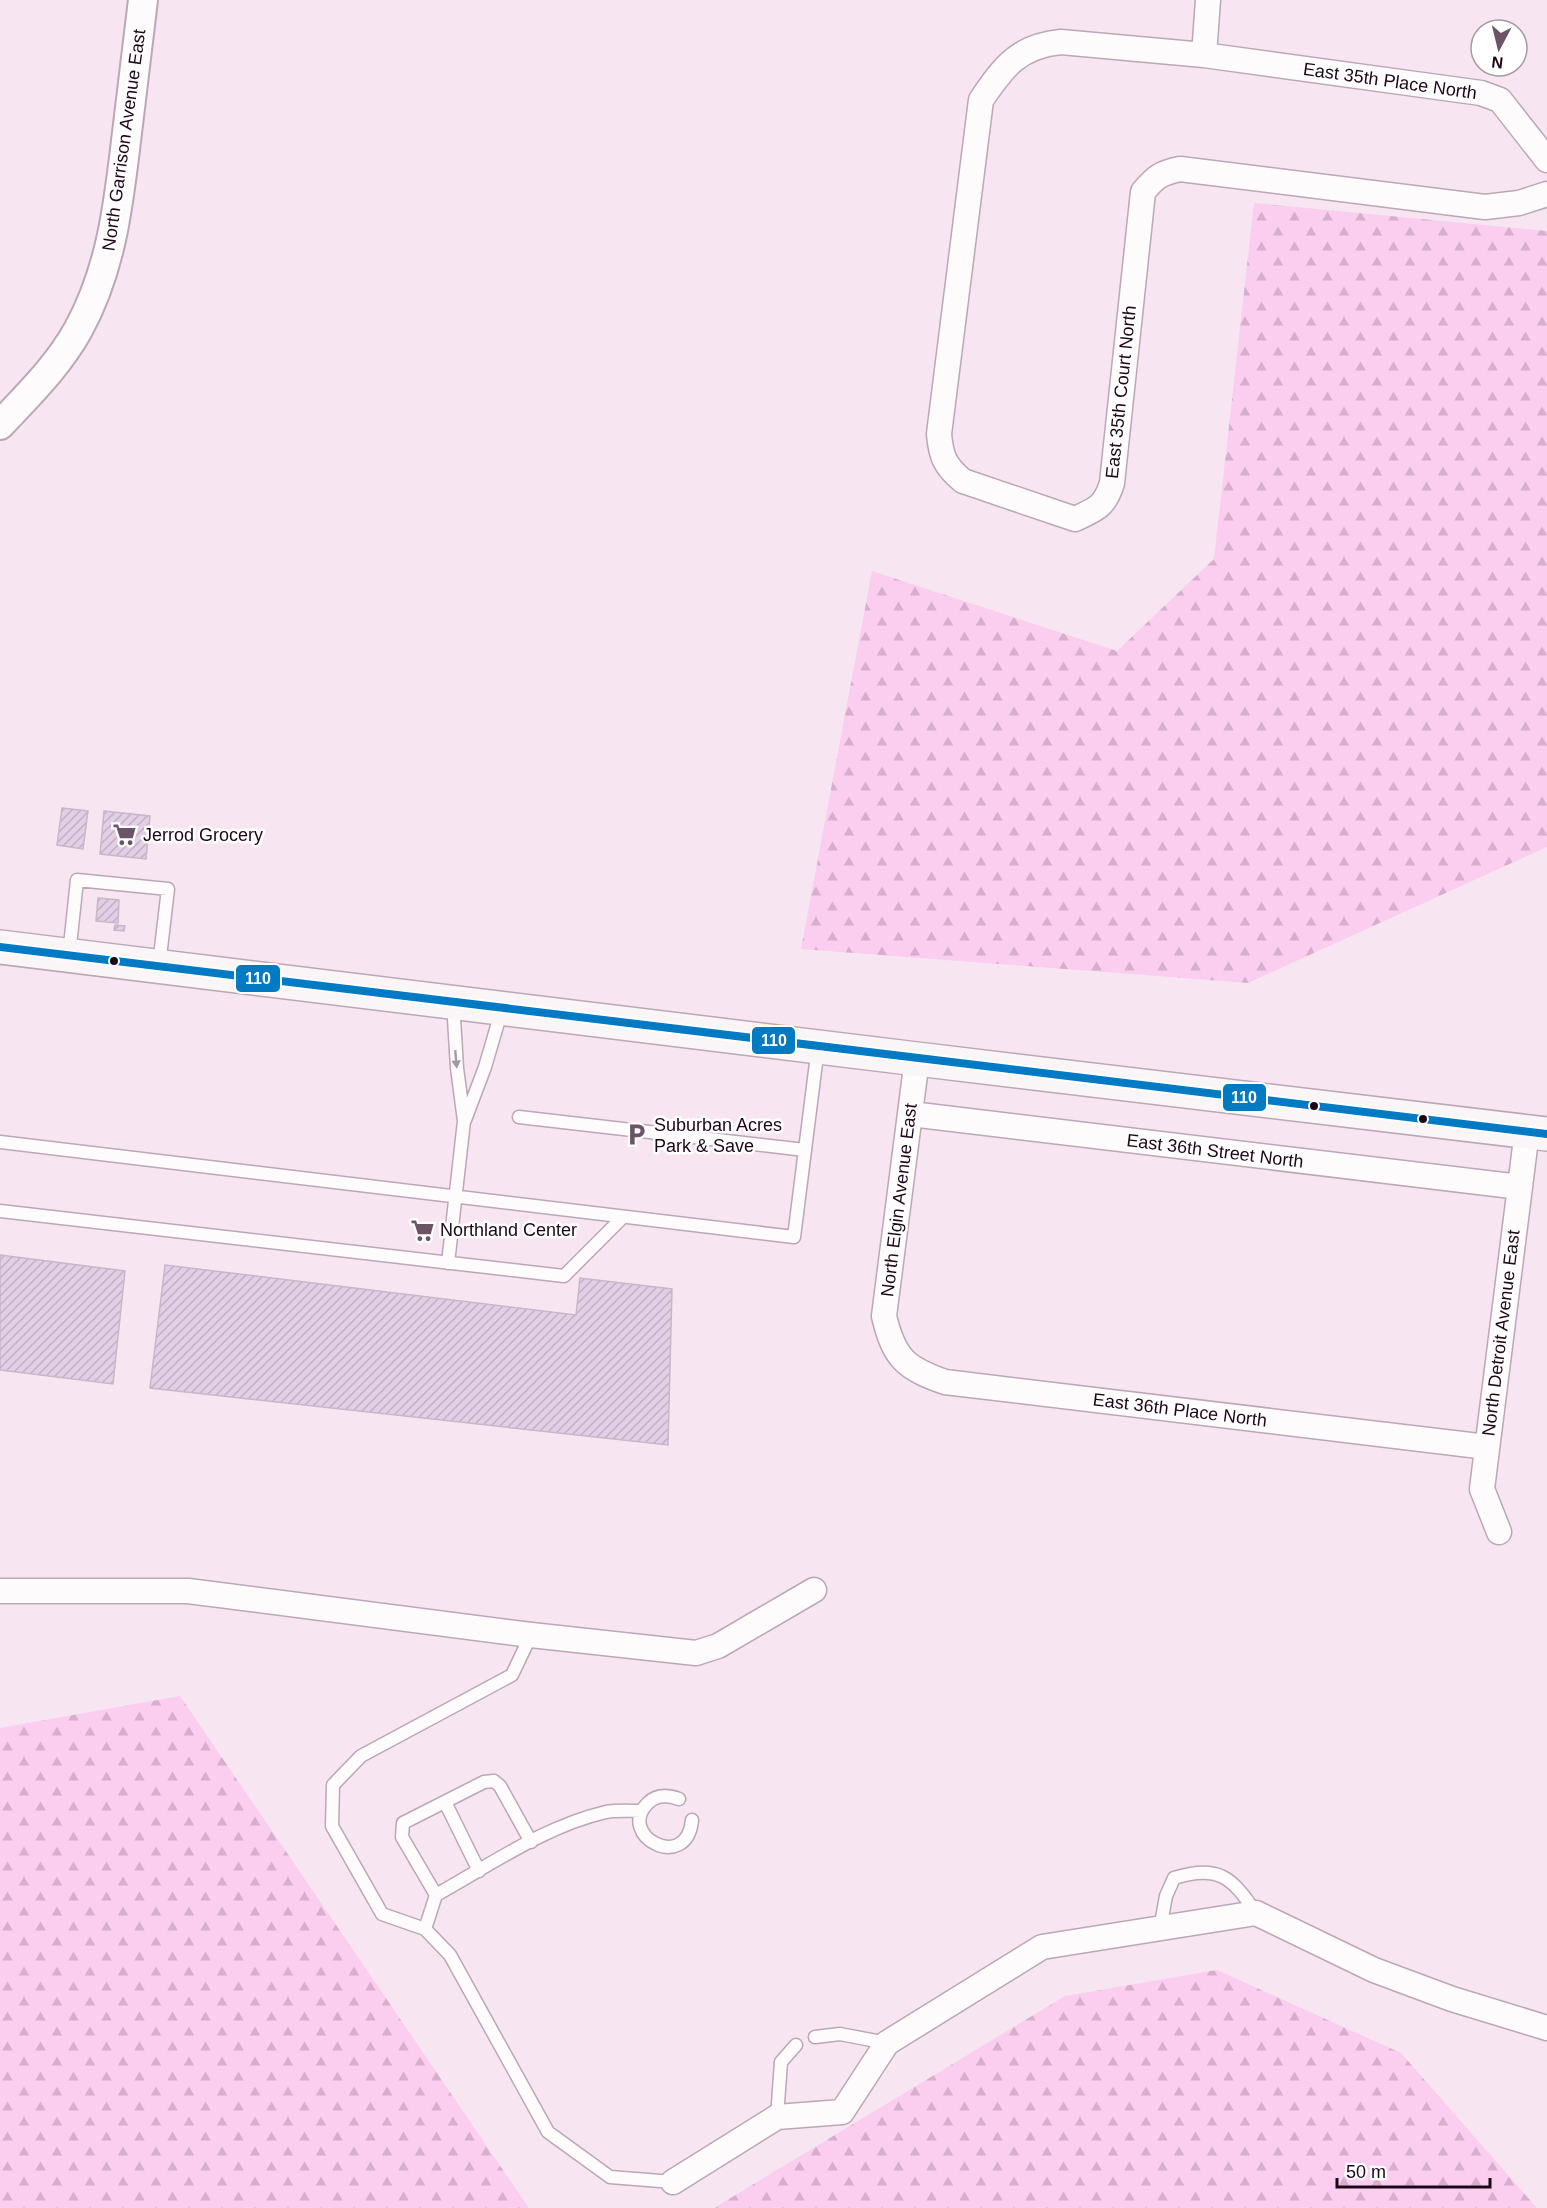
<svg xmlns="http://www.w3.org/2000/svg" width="1547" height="2208" font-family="Arial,sans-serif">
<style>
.forest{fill:url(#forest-firs)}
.building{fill:url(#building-hatch);stroke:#c8b7c9;stroke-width:1.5}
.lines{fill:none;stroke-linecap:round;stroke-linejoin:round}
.service-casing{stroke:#bba7b6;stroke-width:15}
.minor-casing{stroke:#bba7b6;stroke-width:27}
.tertiary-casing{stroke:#bba7b6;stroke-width:32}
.secondary-casing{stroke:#bba7b6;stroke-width:36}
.service{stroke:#fefbfd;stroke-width:12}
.minor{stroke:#fefbfd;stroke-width:24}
.tertiary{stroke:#fefbfd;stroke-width:28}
.secondary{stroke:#faf5f7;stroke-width:33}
.bus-1-casing{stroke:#fff;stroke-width:12}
.bus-1{stroke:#007ac2;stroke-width:8}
.oneway{fill:#a499a2}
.bus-dot{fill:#1e0619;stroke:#fff;stroke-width:2}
.labels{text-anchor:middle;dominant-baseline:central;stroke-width:5;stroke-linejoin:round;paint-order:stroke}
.street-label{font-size:18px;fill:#1e0619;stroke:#fff}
.poi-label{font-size:18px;fill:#1e0619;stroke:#fff;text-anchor:start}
.line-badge{stroke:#fff;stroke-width:2}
.badge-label{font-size:16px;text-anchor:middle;font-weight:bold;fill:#fff}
</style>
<defs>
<pattern id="forest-firs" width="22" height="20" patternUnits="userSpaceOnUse" patternTransform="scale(1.5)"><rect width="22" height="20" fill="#fbcdef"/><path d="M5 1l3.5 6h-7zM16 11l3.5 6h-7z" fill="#d7afcc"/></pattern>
<pattern id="building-hatch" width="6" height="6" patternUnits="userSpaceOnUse" patternTransform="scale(1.5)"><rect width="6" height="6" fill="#e3cfe5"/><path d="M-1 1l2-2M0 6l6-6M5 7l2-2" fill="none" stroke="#c2b0c4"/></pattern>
</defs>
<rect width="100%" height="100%" fill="#f7e6f2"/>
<path class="forest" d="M 1254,203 L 1547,231 L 1547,847 L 1248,983 L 801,949 L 872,571 L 1117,651 L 1214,559 Z
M 180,1696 L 529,2208 L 0,2208 L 0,1728 Z
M 1217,1970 L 1401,2053 L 1537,2208 L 714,2208 L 1065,1996 Z"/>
<path class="building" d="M 62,808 L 88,811 L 83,849 L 57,845 Z
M 104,811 L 150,816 L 146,859 L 100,854 Z
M 98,898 L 119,900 L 118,923 L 96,921 Z
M 115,925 L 125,926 L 124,931 L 114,930 Z
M 0,1255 L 125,1271 L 113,1384 L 0,1370 Z
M 165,1265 L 576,1315 L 580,1278 L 672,1289 L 668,1445 L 150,1388 Z"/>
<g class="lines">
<defs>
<path id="service" d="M 69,955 L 77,880 L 168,889 L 159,965
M 519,1117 L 805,1150
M 465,1120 L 485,1067 L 502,1009
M 0,1142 L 794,1237 L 818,1047
M 0,1211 L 564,1276 L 622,1218
M 448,1263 L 464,1121 L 457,1068 L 453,1002
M 531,1635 L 512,1675 L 361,1756 L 333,1785 L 332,1826 L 382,1914 L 425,1929 L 450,1955 L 548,2132 L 610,2177 L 673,2182
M 679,1799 C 668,1795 657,1794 648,1803 C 615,1835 687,1874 692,1820
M 445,1802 L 479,1871
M 436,1895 L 402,1837 L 403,1823 L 484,1782 L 494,1781 L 500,1786 L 531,1842
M 425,1929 L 436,1895 C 490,1865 545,1826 606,1812 C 617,1810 630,1811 642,1811
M 1160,1929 L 1166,1896 L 1174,1878 C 1218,1864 1232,1877 1256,1913
M 815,2037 L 840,2034 L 887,2043
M 777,2117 L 781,2062 L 796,2045"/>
<path id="minor" d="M 1204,55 L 1208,0
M 1547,160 L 1500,100 L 1481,93 L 1204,55 L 1061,42 C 1019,46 1004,66 981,100 L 939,434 C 941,457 945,466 963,481 L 1075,519 C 1097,509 1105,506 1112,483 L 1143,192 C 1155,177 1161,173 1180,169 L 1485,207 L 1519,203 L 1547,194
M 917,1059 L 884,1316 C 894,1358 905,1368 945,1382 L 1487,1447
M 911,1114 L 1520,1187
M 1499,1532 L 1482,1489 L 1527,1131
M 0,1591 L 188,1591 L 531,1635 L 696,1653 L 718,1646 L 814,1590
M 673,2182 L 777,2117 L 842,2112 L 887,2043 L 1042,1947 L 1256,1913 L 1374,1970 L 1452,1999 L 1547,2028"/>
<path id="tertiary" d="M 0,425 C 28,395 58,366 78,330 C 111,270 118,208 126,141 C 132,94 137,47 143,0"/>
<path id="secondary" d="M 0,947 L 917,1059 L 1547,1134"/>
</defs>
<use href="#service" class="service-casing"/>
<use href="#minor" class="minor-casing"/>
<use href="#tertiary" class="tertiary-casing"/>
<use href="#secondary" class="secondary-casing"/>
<use href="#service" class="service"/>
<use href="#minor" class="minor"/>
<use href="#tertiary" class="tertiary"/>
<use href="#secondary" class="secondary"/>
<defs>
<path id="bus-1" d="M 0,947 L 1547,1134"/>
</defs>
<use href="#bus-1" class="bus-1-casing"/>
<use href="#bus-1" class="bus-1"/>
</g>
<defs><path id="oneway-solid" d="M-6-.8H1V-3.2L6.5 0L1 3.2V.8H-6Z" transform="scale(1.5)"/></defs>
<use class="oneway" href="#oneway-solid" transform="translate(456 1059) rotate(85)"/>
<defs>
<symbol id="supermarket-bare" viewBox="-9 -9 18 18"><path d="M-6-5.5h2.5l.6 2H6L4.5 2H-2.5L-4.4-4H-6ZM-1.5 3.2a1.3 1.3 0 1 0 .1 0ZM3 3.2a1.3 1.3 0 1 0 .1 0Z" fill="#6a5465" stroke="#fff" stroke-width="2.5" paint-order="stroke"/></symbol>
<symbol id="parking-bare" viewBox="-9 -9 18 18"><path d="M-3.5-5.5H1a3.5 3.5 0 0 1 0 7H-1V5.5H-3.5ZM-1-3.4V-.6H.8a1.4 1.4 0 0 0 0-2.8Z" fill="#6a5465" stroke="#fff" stroke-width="2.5" paint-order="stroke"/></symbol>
</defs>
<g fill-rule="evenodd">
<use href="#supermarket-bare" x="108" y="818" width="33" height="33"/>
<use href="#parking-bare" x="620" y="1118" width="33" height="33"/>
<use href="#supermarket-bare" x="406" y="1214" width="33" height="33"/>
</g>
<g class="bus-dot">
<circle cx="114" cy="961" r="5"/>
<circle cx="1314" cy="1106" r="5"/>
<circle cx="1423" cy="1119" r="5"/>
</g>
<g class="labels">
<g class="street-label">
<text transform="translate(1390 81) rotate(8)">East 35th Place North</text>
<text transform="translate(124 140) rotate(-82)">North Garrison Avenue East</text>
<text transform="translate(1121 392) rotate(-84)">East 35th Court North</text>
<text transform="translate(1215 1151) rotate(7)">East 36th Street North</text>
<text transform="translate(899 1200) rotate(-83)">North Elgin Avenue East</text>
<text transform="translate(1501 1333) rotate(-83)">North Detroit Avenue East</text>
<text transform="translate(1180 1410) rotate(7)">East 36th Place North</text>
</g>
<g class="poi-label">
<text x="143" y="835">Jerrod Grocery</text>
<text x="654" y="1125">Suburban Acres<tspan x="654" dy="21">Park &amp; Save</tspan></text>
<text x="440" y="1230">Northland Center</text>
</g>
</g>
<g class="line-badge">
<rect x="235" y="964" width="46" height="29" rx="6" fill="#007ac2"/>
<rect x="751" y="1026" width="45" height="29" rx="6" fill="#007ac2"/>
<rect x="1222" y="1083" width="45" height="29" rx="6" fill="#007ac2"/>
</g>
<g class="badge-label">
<text x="258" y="984">110</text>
<text x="774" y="1046">110</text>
<text x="1244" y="1103">110</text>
</g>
<g transform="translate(1499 48) rotate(187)"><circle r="28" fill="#ffffff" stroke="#a59ba3" stroke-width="1.5"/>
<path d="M0-4.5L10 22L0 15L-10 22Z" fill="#6a5465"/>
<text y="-9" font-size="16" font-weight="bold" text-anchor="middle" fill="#1e0619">N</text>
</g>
<path d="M1337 2178v9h153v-9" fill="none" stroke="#1e0619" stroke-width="3"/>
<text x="1346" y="2178" font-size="18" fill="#1e0619" stroke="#ffffff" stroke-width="4.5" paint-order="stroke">50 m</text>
</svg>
